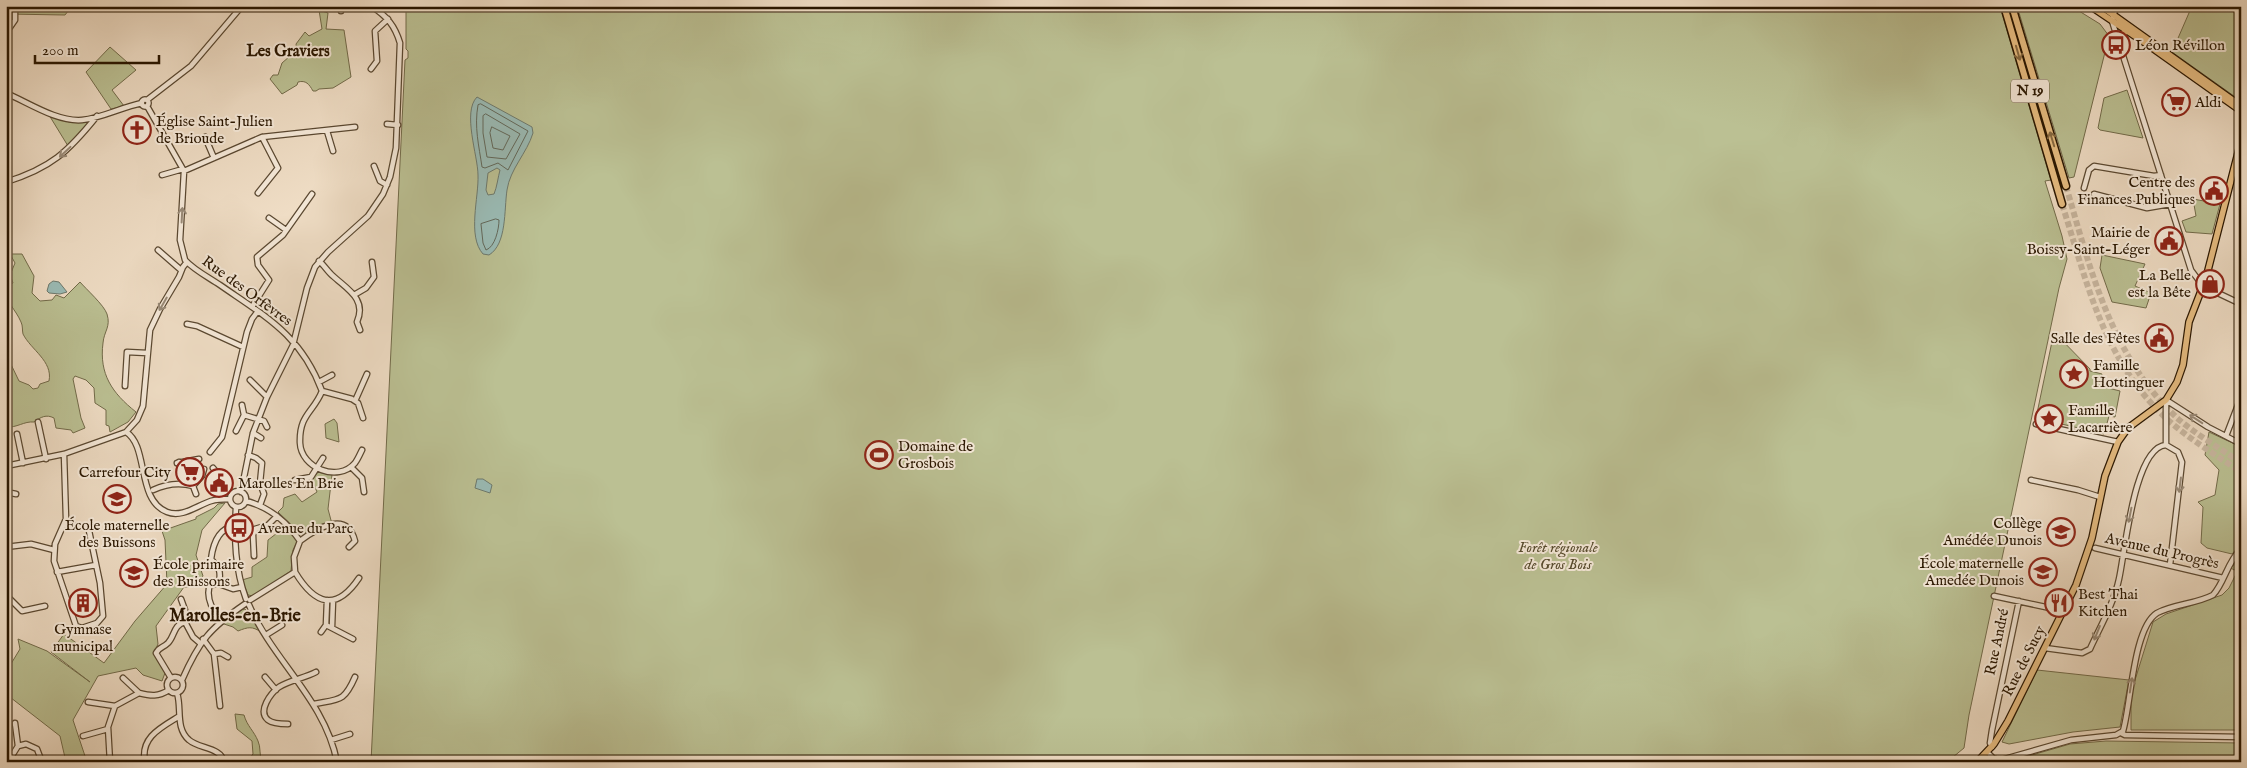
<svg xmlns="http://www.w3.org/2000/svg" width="2247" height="768" font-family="'IM FELL English',serif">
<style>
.green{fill:#bbc093;stroke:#726b4a}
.water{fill:#9abbb5;stroke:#6d796d;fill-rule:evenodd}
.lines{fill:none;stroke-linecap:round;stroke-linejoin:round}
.shore{stroke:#62685a;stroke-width:1}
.highway-tunnel{stroke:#c7b59e;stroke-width:6;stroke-dasharray:6 3;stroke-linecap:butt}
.minor-casing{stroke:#5a4831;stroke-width:7}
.major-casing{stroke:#291600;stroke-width:8}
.highway-casing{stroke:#291600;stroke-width:9}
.minor{stroke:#f5e9d9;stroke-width:4.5}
.major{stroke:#e8be82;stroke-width:5.5}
.highway{stroke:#e8be82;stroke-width:6}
.oneway{stroke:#886a41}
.oneway2{stroke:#998a77}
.labels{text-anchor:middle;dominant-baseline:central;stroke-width:4;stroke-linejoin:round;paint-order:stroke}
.shield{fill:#f5e9d9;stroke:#665541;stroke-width:1}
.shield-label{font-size:14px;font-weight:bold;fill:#291600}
.poi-label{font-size:15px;fill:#291600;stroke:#f5e9d9;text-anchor:start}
.street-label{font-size:15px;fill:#291600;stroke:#f5e9d9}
.park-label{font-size:15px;font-style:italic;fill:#55492c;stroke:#f5e9d9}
.neighbourhood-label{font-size:16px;font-weight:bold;fill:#291600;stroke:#f5e9d9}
.quarter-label{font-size:18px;font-weight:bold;fill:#291600;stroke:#f5e9d9}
</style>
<rect width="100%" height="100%" fill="#efddc5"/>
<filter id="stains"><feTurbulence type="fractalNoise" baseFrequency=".004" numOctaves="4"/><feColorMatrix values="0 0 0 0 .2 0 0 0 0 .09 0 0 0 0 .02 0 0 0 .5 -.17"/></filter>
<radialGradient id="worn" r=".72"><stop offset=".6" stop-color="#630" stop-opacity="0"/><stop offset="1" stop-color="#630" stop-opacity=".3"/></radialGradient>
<path class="green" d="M 6,6 L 72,6 L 65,15 L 6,14 Z
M 406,6 L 2000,6 L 2051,180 L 2045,181 L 2062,236 L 2067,259 L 2059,288 L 1969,715 L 1964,748 L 1947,762 L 371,762 L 405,60 L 408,58 L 408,51 L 406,49 Z
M 2017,6 L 2071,6 L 2100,24 L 2109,36 L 2074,177 L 2069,178 Z
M 2192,6 L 2241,6 L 2241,101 L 2172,52 Z
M 319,10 L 328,13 L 326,29 L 344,30 L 351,77 L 333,88 L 319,89 L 316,91 L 313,91 C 309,84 306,80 298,82 L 297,85 L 282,94 L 270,79 L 273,75 L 278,75 L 282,63 L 297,50 L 296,44 L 305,32 L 309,36 L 322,29 Z
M 110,47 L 136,70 L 112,90 L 124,106 L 111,109 L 86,72 Z
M 2127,90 L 2143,138 L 2100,130 L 2098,128 L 2104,98 Z
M 49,115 L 69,122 L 89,122 L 90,124 L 68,146 Z
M 2193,199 L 2220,204 L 2212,234 L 2186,232 L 2182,221 L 2196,216 Z
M 10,254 L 22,254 L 34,276 L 32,293 L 40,301 L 52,300 L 56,295 L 64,298 L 80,282 C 86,289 104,305 107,314 C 111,327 104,331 103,343 C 99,374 112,393 136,412 L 128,422 L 110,432 L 109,426 L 106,425 L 106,410 L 95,403 L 94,388 L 86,380 L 75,376 L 73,379 L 81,418 L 85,428 L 73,433 L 71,430 L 56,428 L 54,418 C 46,414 41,417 34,422 C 24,421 17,428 6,427 L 6,354 L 19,381 L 29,385 L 33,389 L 38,388 L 40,384 L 49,381 C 53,361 31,350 23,334 C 22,330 23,326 21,322 C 15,308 6,304 6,287 L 13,283 L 10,275 L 15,263 Z
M 2102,255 L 2145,264 L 2135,286 L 2151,293 L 2146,308 L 2112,302 L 2100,268 Z
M 2054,332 L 2090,369 L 2090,371 L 2102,374 L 2100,380 L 2108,388 L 2120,391 L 2115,417 L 2109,416 L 2104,434 L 2036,418 Z
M 334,419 L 337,423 L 339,442 L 326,438 L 325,424 Z
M 2209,432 L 2241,447 L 2241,544 L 2232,554 L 2207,548 L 2201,543 L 2203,507 L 2198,502 L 2215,495 L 2219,470 L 2205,455 Z
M 318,472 L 332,475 L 328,509 L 332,524 L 322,524 L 302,535 L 278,512 L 283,507 L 284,498 L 295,494 L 302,502 L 317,492 L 312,480 Z
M 225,503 L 202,530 L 196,555 L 203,576 L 194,587 L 184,587 L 156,626 L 158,644 L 154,653 L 165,673 L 162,681 L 143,675 L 136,668 L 98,676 L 73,720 L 87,762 L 66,762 L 60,736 L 6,694 L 6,672 L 20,649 L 18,639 L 47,651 L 90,682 L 51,652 L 64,634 L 104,663 L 135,621 L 167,584 L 165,540 L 162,531 L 196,519 L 196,517 L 214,508 L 218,504 Z
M 285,527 L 298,540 L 293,550 L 291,571 L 253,596 L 248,595 L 242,580 L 252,577 L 252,567 L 267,557 L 268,540 Z
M 2241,556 L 2241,730 L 2131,730 L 2131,693 L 2153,622 L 2166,614 L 2222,595 L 2229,588 L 2239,568 L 2234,570 L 2231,568 Z
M 245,609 L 261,632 C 252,626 248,627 238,631 L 233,627 L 221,623 L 239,610 Z
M 2037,670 L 2129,680 L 2120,727 L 2073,732 L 2009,744 L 2002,742 Z
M 235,714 L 244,715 C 247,726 254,731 258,741 C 261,747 259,755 262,762 L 247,762 L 253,754 L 252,741 L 237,729 Z
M 2106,741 L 2241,743 L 2241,762 L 2008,762 L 2070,744 Z"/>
<path class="water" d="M 477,97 L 532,127 L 533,133 C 527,153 510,169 507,190 C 504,210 507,244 489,255 L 483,254 C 467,236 479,197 478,175 C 478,156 462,112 477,97 ZM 497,168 L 500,170 C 498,177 497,187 494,194 L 488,195 L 486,190 L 488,173 Z
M 53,281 L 59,282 L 67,292 L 60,294 L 49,293 L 47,291 L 49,284 Z
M 477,479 L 483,479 L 492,485 L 490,493 L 475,488 Z"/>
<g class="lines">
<path class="shore" d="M 481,104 L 528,131 L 508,170 L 498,163 L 485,168 L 482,167 C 479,146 474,127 478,105 Z
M 486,114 L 520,134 L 506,159 L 487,157 L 483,133 L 483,116 Z
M 492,127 L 510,136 L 503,150 L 493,148 L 490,133 Z
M 496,219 L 499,220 C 499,229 495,247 486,250 L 483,243 L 481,224 Z"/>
<path class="highway-tunnel" d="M 2066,186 C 2090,268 2111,356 2176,417 C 2195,434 2220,448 2241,463
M 2062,204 C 2088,285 2103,361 2169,421 C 2191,440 2217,456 2241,472"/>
<defs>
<path id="minor" d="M 341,6 L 341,11
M 2116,6 L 2112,21 L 2191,270 L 2203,286 L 2241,304
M 6,33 L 15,20 L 15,6
M 371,69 L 377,61 L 375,31 L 388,19
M 6,93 C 29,103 57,122 82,120 C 102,118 122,107 142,103
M141.5 103a3.5 3.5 0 1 1 7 0a3.5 3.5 0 1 1-7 0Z
M 147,100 L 191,66 L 242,6
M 147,106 L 184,171 L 180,240 L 185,260 C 194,270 208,277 220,285 C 266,317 301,335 322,391
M 387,124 L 398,125
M 327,131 L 333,151
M 205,137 L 214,158
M 374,166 L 380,181 L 387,185
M 184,171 L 262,137 L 355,127
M 162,175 L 183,169
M 6,182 C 51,168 68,152 97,116
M 2084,188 L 2089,170 L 2094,166 L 2154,176 L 2161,175
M 258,193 L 278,168 L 262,137
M 2094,194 L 2147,208 L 2170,204
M 269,218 L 286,230
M 158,250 L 181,270
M 319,261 C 324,265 328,272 333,276 C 347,289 367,299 357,322 L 360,330
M 354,295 L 366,288 L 374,277 L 372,262
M 252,307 L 269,280 L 258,265 L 257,257 L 283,235 L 312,194
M 187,324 L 197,326 L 243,347
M 250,380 L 267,397
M 319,382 L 332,375
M 125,386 L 127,352 L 147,353
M 322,391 C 314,412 299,414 300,443 C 301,468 338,483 355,463 C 358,459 360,454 362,450
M 322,391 L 352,399 L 358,403 L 363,418
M 355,401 L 367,374
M 244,415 L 264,421 L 267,427
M 38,422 L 46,459
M 2036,424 L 2118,442
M 236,431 L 244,415 L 242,405
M 126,432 L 137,420 L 143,406 L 150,330 L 160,309 L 179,277 L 183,267 L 187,262
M 126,432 C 149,446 136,500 167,512 C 182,518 196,506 211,501 C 217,499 223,499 230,499
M 253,433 L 261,438
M 17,434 L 23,463
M 2226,436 L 2241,397
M 2166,445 L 2166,400 L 2208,427 L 2241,444
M 2166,445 L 2178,452 L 2182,462 L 2170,565
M 210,452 L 222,437 L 247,332 L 252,319 L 258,311
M 64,454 L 66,519 L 55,544 L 54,561 L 76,626 L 82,628 L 97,623 L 103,616 L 100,583 L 88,526 L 65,525
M 248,455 L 256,458 L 262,463 L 260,483 L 264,494 L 260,505
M 179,462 L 183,483
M 177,463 L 199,459
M 6,466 L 64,454 L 126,432
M 351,467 L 362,478 L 364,492
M 213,468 L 228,486
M 295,480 L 311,477 L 323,458
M 2031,480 L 2078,490 L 2100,497
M 193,486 L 196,494
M 153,490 C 166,484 179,482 193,486 L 202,476 L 204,469
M230 499a8 8 0 1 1 16 0a8 8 0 1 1-16 0Z
M 6,492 L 16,494
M 241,492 L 253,433 L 267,397 L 293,345 L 307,288 L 315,267 L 328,252 L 368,216 L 383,194 L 390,177 L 396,148 L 400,43 C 395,26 387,16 371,6
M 246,501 C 269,507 287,522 300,541 L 294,557 L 295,572 L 250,600
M 236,507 C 234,539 235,569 246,599
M 235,526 C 218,528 213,544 211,559 C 220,569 221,571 219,584 L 233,589 L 242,587
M 300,541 C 317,528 347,510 355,541 L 349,547
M 6,547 L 31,544 L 54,550
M 2095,548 L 2223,578
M 254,556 L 253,535 L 255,529 L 268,525 L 277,516
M 57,572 L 96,565
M 295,572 C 315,605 336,612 359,578
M 219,584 L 210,585 C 205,597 213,611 220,621
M 6,595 L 22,611 L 45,606
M 1994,596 L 2064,611
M 181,599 L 185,610 L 185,622
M 249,605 C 273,661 325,700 337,762
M 326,625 L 327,600
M 332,627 L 333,600
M 321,632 L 326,625 L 353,639
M 266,635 L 282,625
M 203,639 L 214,654 L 220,706
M 2045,648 L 2082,653 L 2090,649 C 2100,627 2114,603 2119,579 C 2125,553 2134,447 2166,445
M 214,654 L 221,653 L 228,657
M167 685a8 8 0 1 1 16 0a8 8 0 1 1-16 0Z
M 265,677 L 276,690
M 123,678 L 139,693
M 171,678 L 156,653 C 159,647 163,648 168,643 C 175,636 173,625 185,622 L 193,637 L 200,643
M 182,680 C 199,641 210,628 245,604
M 177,693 C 182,708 175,728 189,740 C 199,749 221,747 224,762
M 88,702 L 115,706
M 314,704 C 340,699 344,702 355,677
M 15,723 L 18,746
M 288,724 C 282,724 273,724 268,720 C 257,711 271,693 279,687 C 290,680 305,678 316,672
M 2121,733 L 2125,735 L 2241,737
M 83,736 L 108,729
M 331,740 L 350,734
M 1992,747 L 1990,743 L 1992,730 L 2019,601
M 1987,752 L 1993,758 L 1998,760
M 6,760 L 13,754 L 18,746 L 26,744 L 37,749 L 42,762
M 110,762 L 108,727 L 115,706 L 139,693 C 151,696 158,697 169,690
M 145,762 C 140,738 160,728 178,717
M 290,762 L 306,762
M 1994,762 L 2071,740 L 2116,735 L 2123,731 C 2131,705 2133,628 2157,613 C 2174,604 2196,604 2213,595 C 2225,582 2227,562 2241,549"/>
<path id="major" d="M 2090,6 L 2148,45 L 2241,111
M 2101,6 L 2241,106
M 2117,37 L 2127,31
M 1977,762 L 1994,744 L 2008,721 L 2076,585 L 2092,538 L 2105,476 L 2118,442 L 2128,428 L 2166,400 L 2177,382 L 2183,365 L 2189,322 L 2206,278 L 2241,141"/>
<path id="highway" d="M 2004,6 L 2062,204
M 2012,6 L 2066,186"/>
</defs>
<use href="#minor" class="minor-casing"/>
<use href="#major" class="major-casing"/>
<use href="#highway" class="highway-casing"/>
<use href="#minor" class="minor"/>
<use href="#major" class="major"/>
<use href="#highway" class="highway"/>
</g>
<defs><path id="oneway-shaft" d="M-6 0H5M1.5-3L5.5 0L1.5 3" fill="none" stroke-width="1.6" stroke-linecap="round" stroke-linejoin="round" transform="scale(1.25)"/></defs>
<g class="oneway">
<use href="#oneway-shaft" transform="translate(2018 53) rotate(74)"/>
<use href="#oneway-shaft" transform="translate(2052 139) rotate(-107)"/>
</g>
<g class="oneway2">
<use href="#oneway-shaft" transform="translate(65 152) rotate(137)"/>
<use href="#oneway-shaft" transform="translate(182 215) rotate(-87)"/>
<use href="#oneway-shaft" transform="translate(163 304) rotate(120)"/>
<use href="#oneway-shaft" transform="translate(2196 419) rotate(-147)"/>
<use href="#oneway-shaft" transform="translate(2180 485) rotate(97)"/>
<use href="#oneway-shaft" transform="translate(2130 515) rotate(101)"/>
<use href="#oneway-shaft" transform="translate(2097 633) rotate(112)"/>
<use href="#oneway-shaft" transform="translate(2131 685) rotate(-81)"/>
</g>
<defs>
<symbol id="bus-ring" viewBox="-11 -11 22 22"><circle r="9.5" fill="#f5e9d9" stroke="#8f2418" stroke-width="1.5"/><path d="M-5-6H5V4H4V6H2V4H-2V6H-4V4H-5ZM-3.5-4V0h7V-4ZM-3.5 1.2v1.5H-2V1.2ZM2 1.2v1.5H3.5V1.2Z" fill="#8f2418"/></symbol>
<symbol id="supermarket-ring" viewBox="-11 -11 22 22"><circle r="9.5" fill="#f5e9d9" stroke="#8f2418" stroke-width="1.5"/><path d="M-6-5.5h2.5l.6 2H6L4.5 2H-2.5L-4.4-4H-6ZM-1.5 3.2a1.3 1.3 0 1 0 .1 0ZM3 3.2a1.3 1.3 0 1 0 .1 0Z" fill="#8f2418"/></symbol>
<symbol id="church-ring" viewBox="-11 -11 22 22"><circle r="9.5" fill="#f5e9d9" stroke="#8f2418" stroke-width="1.5"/><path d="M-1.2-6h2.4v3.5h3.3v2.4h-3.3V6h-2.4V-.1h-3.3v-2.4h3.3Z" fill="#8f2418"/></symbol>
<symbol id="civic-ring" viewBox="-11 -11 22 22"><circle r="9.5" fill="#f5e9d9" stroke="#8f2418" stroke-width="1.5"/><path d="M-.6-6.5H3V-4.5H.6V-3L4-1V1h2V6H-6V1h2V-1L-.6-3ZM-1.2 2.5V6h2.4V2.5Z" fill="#8f2418"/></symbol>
<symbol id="shop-ring" viewBox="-11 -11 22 22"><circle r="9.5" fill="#f5e9d9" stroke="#8f2418" stroke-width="1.5"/><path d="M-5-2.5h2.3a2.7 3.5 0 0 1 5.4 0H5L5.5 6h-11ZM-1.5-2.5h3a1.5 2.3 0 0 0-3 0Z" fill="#8f2418"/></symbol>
<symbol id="sight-ring" viewBox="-11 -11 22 22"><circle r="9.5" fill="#f5e9d9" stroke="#8f2418" stroke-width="1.5"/><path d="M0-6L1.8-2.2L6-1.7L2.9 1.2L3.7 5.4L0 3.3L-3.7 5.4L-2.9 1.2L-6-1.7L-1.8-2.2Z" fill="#8f2418"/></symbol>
<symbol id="stadium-ring" viewBox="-11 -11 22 22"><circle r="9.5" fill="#f5e9d9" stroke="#8f2418" stroke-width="1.5"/><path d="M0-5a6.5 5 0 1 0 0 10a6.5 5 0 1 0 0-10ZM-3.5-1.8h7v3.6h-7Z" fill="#8f2418"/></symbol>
<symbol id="school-ring" viewBox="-11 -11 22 22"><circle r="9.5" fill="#f5e9d9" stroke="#8f2418" stroke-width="1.5"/><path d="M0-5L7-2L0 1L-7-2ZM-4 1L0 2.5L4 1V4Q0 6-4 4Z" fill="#8f2418"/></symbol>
<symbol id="building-ring" viewBox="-11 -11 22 22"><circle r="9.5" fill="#f5e9d9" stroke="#8f2418" stroke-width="1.5"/><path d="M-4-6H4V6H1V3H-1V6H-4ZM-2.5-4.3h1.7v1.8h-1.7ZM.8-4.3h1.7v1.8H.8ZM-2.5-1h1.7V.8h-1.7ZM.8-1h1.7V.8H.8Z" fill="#8f2418"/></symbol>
<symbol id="restaurant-ring" viewBox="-11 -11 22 22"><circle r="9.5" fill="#f5e9d9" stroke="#8f2418" stroke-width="1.5"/><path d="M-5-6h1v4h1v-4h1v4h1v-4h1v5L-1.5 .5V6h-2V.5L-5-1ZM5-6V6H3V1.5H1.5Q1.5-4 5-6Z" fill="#8f2418"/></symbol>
</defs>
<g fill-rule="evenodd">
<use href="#bus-ring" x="2100" y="29" width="32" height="32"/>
<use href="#supermarket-ring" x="2160" y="86" width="32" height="32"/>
<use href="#church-ring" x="121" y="114" width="32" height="32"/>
<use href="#civic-ring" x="2198" y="175" width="32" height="32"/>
<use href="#civic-ring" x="2153" y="225" width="32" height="32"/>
<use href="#shop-ring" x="2194" y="268" width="32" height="32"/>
<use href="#civic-ring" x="2143" y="322" width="32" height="32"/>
<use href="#sight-ring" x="2058" y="358" width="32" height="32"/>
<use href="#sight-ring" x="2033" y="403" width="32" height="32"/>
<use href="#stadium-ring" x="863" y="439" width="32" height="32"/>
<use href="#supermarket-ring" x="174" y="456" width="32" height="32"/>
<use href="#civic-ring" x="203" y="467" width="32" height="32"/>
<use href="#school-ring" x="101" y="483" width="32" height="32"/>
<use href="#bus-ring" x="223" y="512" width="32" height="32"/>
<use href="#school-ring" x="2045" y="516" width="32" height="32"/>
<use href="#school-ring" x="2027" y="556" width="32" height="32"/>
<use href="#school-ring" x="118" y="557" width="32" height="32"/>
<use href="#building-ring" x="67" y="587" width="32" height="32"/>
<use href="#restaurant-ring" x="2043" y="587" width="32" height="32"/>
</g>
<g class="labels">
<rect class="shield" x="2011" y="79.5" width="38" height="23" rx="4"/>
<g class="shield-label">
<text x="2030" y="91">N 19</text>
</g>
<g class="poi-label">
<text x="2135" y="45">Léon Révillon</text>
<text x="2195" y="102">Aldi</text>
<text x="156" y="121">Église Saint-Julien<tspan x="156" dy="17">de Brioude</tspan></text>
<text x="2195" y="182" text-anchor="end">Centre des<tspan x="2195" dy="17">Finances Publiques</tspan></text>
<text x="2150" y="232" text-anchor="end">Mairie de<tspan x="2150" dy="17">Boissy-Saint-Léger</tspan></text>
<text x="2191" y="275" text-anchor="end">La Belle<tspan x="2191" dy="17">est la Bête</tspan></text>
<text x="2140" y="338" text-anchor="end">Salle des Fêtes</text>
<text x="2093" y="365">Famille<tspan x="2093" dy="17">Hottinguer</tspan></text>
<text x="2068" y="410">Famille<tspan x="2068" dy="17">Lacarrière</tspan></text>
<text x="898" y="446">Domaine de<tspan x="898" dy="17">Grosbois</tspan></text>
<text x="171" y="472" text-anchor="end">Carrefour City</text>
<text x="238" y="483">Marolles En Brie</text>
<text x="2042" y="523" text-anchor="end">Collège<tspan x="2042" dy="17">Amédée Dunois</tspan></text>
<text x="117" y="525" text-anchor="middle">École maternelle<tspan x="117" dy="17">des Buissons</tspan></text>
<text x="258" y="528">Avenue du Parc</text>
<text x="2024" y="563" text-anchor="end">École maternelle<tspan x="2024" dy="17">Amedée Dunois</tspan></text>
<text x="153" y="564">École primaire<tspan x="153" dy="17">des Buissons</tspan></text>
<text x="2078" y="594">Best Thai<tspan x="2078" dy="17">Kitchen</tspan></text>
<text x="83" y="629" text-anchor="middle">Gymnase<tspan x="83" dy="17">municipal</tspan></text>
</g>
<g class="street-label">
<text transform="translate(247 291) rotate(36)">Rue des Orfèvres</text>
<text transform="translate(2162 551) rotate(13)">Avenue du Progrès</text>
<text transform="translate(1997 642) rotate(-78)">Rue André</text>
<text transform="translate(2024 661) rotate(-63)">Rue de Sucy</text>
</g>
<g class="park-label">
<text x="1558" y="547">Forêt régionale<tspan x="1558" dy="17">de Gros Bois</tspan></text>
</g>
<g class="neighbourhood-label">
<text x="288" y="52">Les Graviers</text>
</g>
<g class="quarter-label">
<text x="235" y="616">Marolles-en-Brie</text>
</g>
</g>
<rect width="2247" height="768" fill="none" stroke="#efddc5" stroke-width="25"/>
<rect x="8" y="8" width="2232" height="753" fill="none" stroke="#291600" stroke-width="2.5"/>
<rect x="12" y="12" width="2222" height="743" fill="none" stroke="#291600"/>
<path d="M35 55v8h124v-8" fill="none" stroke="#291600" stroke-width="2.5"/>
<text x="42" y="55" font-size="15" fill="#291600" stroke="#f5e9d9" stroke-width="4" paint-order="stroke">200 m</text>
<rect width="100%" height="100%" filter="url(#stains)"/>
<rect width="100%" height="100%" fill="url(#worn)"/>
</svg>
